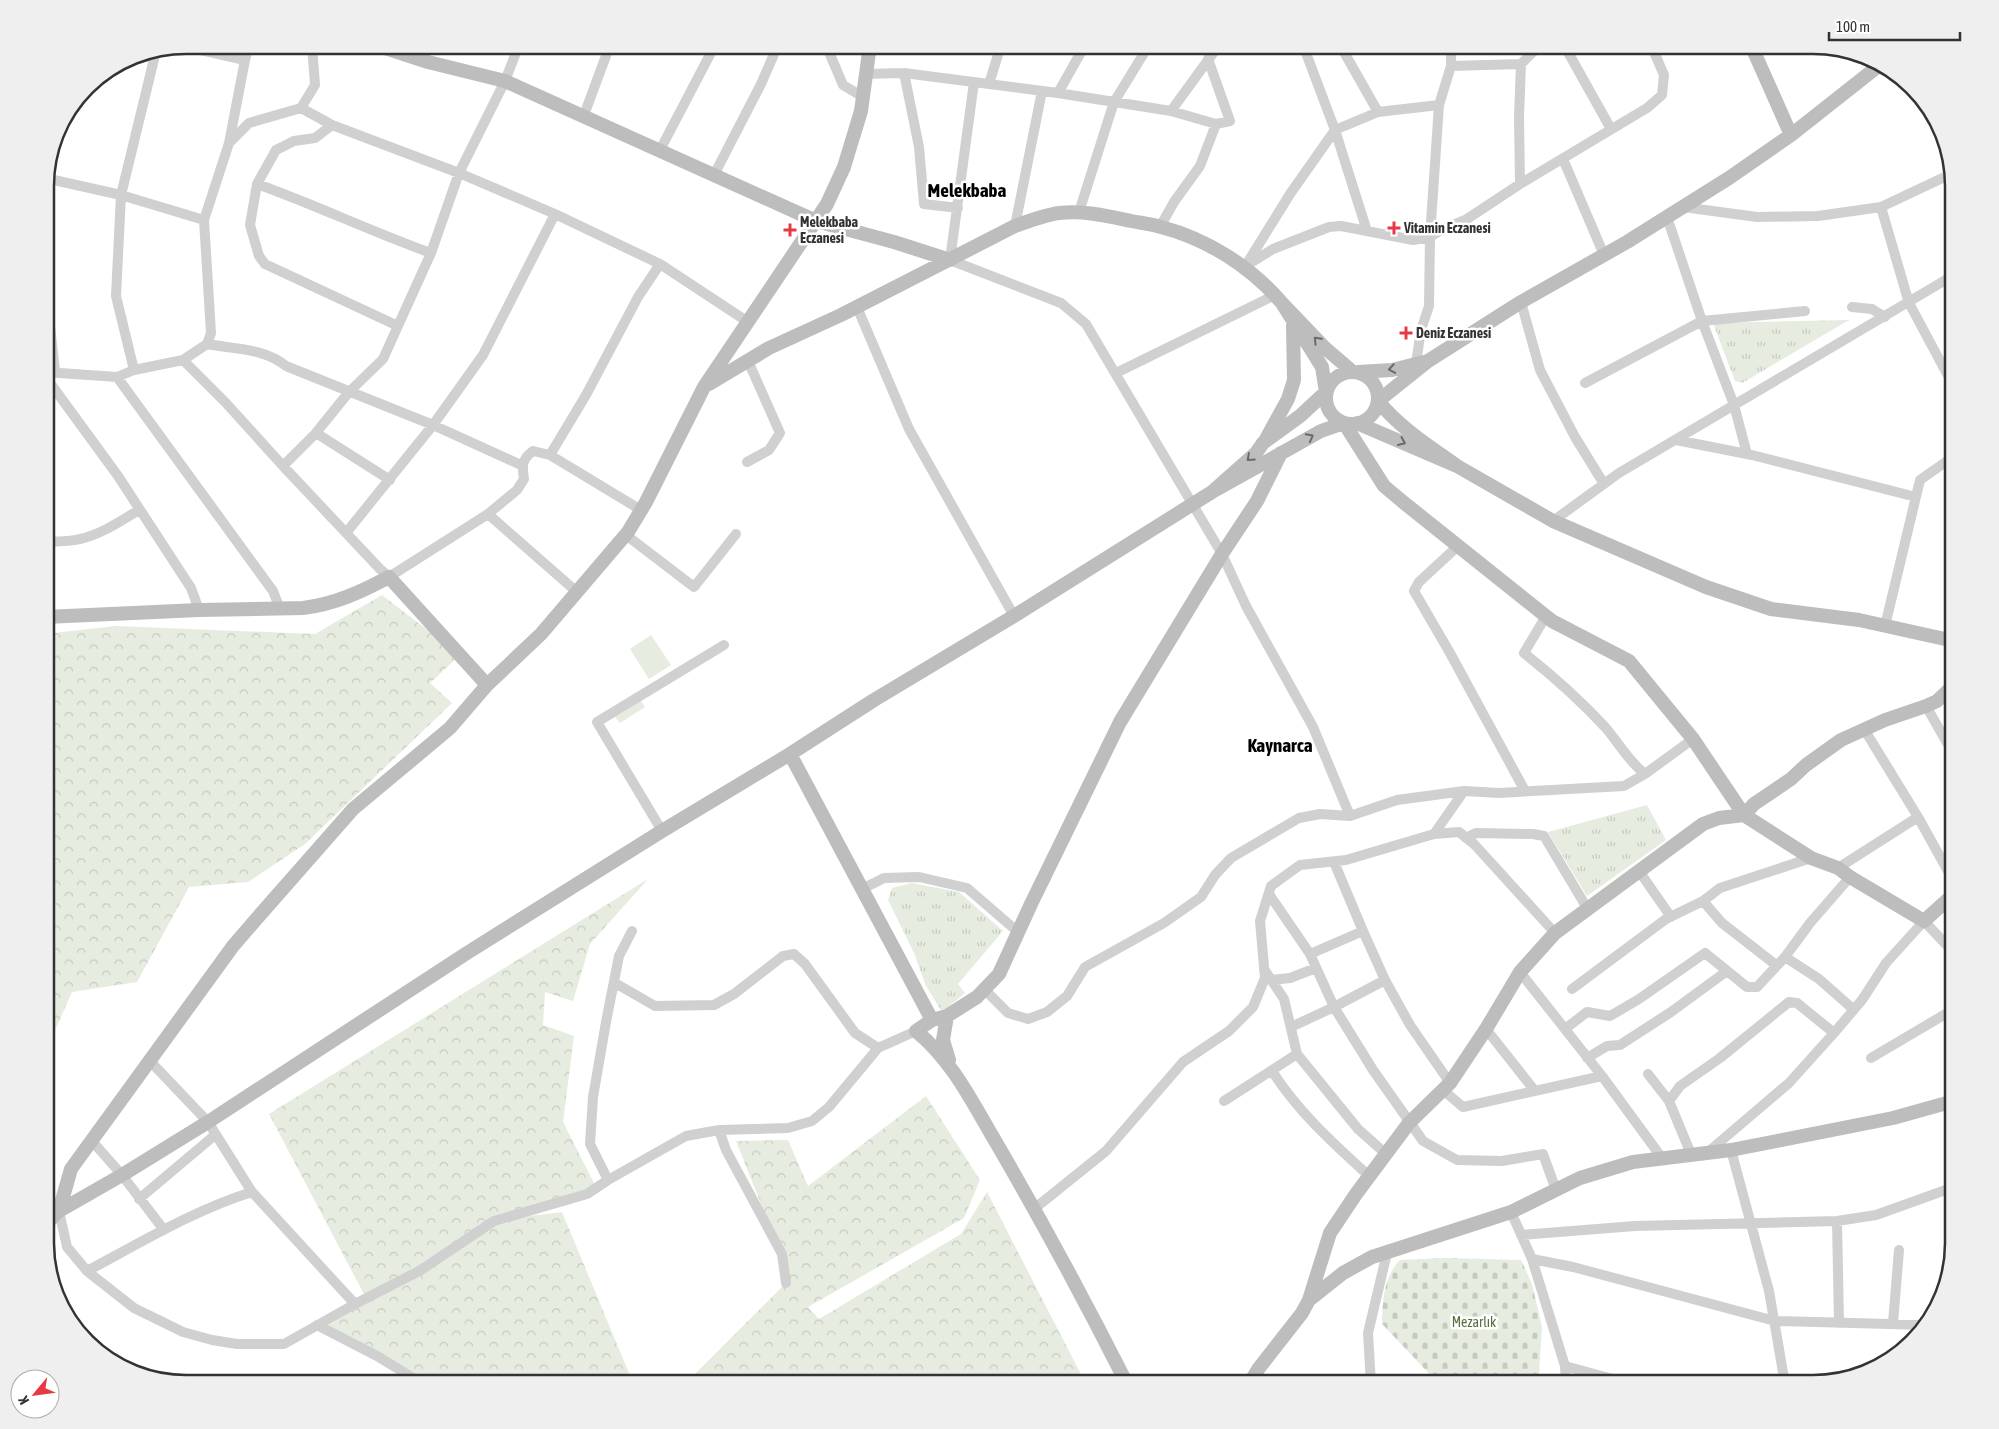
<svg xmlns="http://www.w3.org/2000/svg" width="1999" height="1429" font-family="'Asap Condensed',sans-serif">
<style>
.grass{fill:url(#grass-tufts)}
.forest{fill:url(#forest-crowns)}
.cemetery{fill:url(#cemetery-stones)}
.garden{fill:#e6ecdf}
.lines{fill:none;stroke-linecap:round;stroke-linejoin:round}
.street{stroke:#d0d0d0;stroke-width:10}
.secondary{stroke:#bdbdbd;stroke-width:14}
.oneway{stroke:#6a6a6a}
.poi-dot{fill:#e63946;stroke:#fff;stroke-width:2}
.labels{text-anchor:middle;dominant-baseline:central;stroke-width:5;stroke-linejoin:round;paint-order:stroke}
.poi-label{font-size:14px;font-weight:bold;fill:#333;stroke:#fff;text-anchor:start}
.park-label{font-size:14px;fill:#56703f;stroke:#fff}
.district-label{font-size:19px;font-weight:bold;fill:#000;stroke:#fff}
.rim{fill:none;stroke:#333;stroke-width:2.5}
</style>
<defs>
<pattern id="grass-tufts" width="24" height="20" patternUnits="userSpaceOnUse" patternTransform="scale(1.25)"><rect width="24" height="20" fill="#e6ecdf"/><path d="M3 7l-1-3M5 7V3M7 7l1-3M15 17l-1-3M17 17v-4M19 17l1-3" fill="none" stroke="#c6cbc0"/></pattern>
<pattern id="forest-crowns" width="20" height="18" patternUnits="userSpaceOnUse" patternTransform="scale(1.25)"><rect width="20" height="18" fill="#e6ecdf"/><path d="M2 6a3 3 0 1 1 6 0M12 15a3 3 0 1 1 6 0" fill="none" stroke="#c6cbc0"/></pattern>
<pattern id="cemetery-stones" width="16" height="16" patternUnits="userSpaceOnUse" patternTransform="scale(1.25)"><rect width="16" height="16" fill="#e6ecdf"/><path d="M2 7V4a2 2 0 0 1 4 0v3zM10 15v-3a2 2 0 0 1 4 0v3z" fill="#c6cbc0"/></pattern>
</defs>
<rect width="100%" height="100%" fill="#fff"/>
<path class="grass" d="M 1849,320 L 1742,383 L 1735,381 L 1713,323 Z
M 1647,805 L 1666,840 L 1587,896 L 1548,832 Z
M 912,883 L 959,892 L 1003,931 L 958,984 L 965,993 L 942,1012 L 926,986 L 914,953 L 888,900 L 892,888 Z"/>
<path class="forest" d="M 382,595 L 460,655 L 430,683 L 452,703 L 305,844 L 248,882 L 189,887 L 137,982 L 72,992 L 45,1053 L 45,634 L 116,626 L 315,634 Z
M 648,879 L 590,944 L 573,1001 L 545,992 L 543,1025 L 574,1036 L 563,1122 L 596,1187 L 499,1220 L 562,1212 L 629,1373 L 615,1384 L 423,1384 L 324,1328 L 467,1238 L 366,1298 L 269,1114 Z
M 926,1096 L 980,1180 L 964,1218 L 808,1307 L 819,1319 L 961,1234 L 987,1192 L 1086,1384 L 685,1384 L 786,1283 L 781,1254 L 736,1141 L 788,1140 L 808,1186 Z"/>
<path class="cemetery" d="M 1445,1258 L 1521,1260 L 1532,1284 L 1542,1327 L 1539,1374 L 1531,1384 L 1439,1384 L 1382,1324 C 1382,1302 1384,1276 1400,1260 Z"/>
<path class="garden" d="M 651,635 L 671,665 L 649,679 L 630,649 Z
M 641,701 L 645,707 L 620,723 L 615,717 Z"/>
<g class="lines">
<path class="street" d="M 826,45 L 843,85 L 863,97
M 1340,45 L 1378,112
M 1564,45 L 1611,129
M 183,46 L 245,60 L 249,45
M 1208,59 L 1230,121 L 1216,124
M 421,60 L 427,45
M 1451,66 L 1521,64 L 1540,45
M 904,73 L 919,147 L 924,204 L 958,208
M 866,74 L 904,73 L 1058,93 L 1171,111 L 1219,45
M 974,82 L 950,260 L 1061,303 L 1086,324 L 1222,554 L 1246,606 L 1313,727 L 1350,816
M 989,84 L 1001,45
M 1058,93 L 1085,45
M 1439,105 L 1451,66 L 1451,45
M 301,108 L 315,85 L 312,45
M 584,115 L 610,45
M 332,125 L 315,138 L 294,141 L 276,150 L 257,184 L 250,225 L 259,256 L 265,264 L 398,326
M 229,143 L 245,60
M 660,150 L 715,45
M 1563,159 L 1604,255
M 714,175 L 761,84 L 778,45
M 45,178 L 121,195 L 204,220
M 257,184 C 316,205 372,232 431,253
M 1520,184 L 1647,108 L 1662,95 L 1664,75 L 1651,45
M 1683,207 L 1757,217 L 1818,216 L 1881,207 L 1951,174
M 1881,207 L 1909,303 L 1954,387
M 1079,212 L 1114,102 L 1149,45
M 1667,217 L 1702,321 L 1734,405 L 1747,454
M 1015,226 L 1042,91
M 1160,227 L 1174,202 L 1200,166 L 1216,124 L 1171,111
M 1367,231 L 1335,130 L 1378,112 L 1439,105 L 1430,237 L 1429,306 L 1421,330 L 1416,363
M 1246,265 L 1290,194 L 1335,130 L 1303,45
M 1244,267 L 1273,249 L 1329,227 L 1341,226 L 1413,240 L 1430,237 L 1443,229 L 1467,219 L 1520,184 L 1519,117 L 1521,64
M 45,281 L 55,371
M 1521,302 L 1540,370 L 1575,437 L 1604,484
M 857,307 L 909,429 L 1014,616
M 1852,307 L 1872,309 L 1885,317
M 207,344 C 234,349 264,348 286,366 L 433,425 L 521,465
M 183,360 L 226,403 L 283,466 L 315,434 L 349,392 L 383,359 L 431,253 L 459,173 L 505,81 L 519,45
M 134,370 L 116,296 L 121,195 L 156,51
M 45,372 L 117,377 L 134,370 L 183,360 L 207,344 L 211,333 L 204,220 L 229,143 L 249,123 L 301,108 L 332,125 L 459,173 L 555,214 L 660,264 L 748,322
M 1116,373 L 1275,295
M 45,376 L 118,476 L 191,588 L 199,610
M 117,377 L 273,591 L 280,609
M 1585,383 L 1702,321 L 1805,311
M 316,433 L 390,480
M 1676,440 L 1752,455 L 1916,497
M 550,455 L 641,510
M 747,462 L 769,450 L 780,433 L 748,361
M 283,466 L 380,569 L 389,577 L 488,514 L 517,490 L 524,479 C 522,466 521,460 533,451 L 550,455 L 586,395 L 638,297 L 660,264
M 488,514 L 577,592
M 1553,521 L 1619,473 L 1954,275
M 346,533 L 433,425 L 483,355 L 555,214
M 626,535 L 694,587 L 736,534
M 45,542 C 57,541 69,542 80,539 C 102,534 121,521 139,510
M 1459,545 L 1419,582 L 1414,591 L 1450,653 L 1525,791
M 1546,616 L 1524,653 C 1553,676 1580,700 1605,727 C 1619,743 1628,761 1645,774
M 1885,626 L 1920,480 L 1954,456
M 1926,706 L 1954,755
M 1864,729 L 1918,817 L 1954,882
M 662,831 L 597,722 L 724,645
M 1434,834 L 1464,791 L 1499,793 L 1624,786 L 1645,774 L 1693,739
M 1466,838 L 1476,833 L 1533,834 L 1544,836 L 1587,908
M 1838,868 L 1918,817
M 1639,871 L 1671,917
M 862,889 L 884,878 L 919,877 L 967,888 L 1018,932
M 1269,894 L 1310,954 L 1334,1007 L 1373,1070 L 1423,1141 L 1457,1160 L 1502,1161 L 1543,1154 L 1556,1190
M 1703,901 L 1720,888 L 1811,858
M 1363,931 L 1385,980 L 1410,1025 L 1450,1083
M 1310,954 L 1363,931 L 1334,862
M 1785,957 L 1819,979 L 1853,1009
M 1264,969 L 1284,999 L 1297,1054 L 1358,1129 L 1386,1154
M 1520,972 L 1602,1076 L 1662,1158
M 1271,980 L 1290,978 L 1316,968
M 615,983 L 655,1006 L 714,1005 L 734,994 L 783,956 L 794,954 L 805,964 L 855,1033 L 878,1048
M 984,989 L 1008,1013 L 1028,1019 L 1047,1012 L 1067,996 L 1085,967 L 1164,923 L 1201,897 L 1215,875 L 1231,858 L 1299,818 L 1320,814 L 1350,816 L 1397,800 L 1464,791
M 1572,989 L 1666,919 L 1703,901 L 1722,923 L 1776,965
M 1291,1027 L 1334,1007 L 1385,980
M 1486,1029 L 1535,1091
M 1565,1029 L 1587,1012 L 1610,1016 L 1639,999 L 1705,953 L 1747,987 L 1757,987 L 1785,957 L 1810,923 L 1850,877
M 1587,1058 L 1607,1046 L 1620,1045 L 1671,1012 L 1727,971
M 1871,1058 L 1954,1009
M 149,1060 L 208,1122 L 252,1192 L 355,1304
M 1272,1071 C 1298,1112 1334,1144 1369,1176
M 1648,1074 L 1669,1101
M 1443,1090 L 1463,1107 L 1602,1076
M 1224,1101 L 1297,1054
M 719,1130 L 726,1150 L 782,1254 L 786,1283
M 92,1141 L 122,1175 L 164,1230
M 1731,1150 L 1769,1291 L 1785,1384
M 1708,1152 L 1789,1083 L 1834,1033
M 1691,1154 L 1669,1101 L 1680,1086 L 1720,1058 L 1789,1002 L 1797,1003 L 1834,1033 L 1862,1000 L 1886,963 L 1924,921 L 1954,953
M 608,1180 L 590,1144 L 593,1097 L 606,1022 L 619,956 L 632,931
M 139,1199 L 215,1135
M 1034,1209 L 1106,1151 L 1183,1062 L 1229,1031 L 1253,1007 L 1265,978 L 1260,921 L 1271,886 L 1300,865 L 1346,860 L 1434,834 L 1459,832 L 1474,844 L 1555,933
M 59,1211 L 67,1247 L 87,1271 L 134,1308 L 183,1332 L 212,1340 L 237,1344 L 284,1344 L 355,1304 L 421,1270 L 494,1221 L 587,1194 L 608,1180 L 686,1136 L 719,1130 L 788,1128 L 812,1121 L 829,1107 L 878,1048 L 916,1031
M 1511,1212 L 1532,1259 L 1565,1366 L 1631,1384
M 1837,1221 L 1839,1323
M 1521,1235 L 1635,1226 L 1837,1221 L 1876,1215 L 1954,1187
M 1532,1259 L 1573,1267 L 1775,1321 L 1927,1325
M 87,1271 C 140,1243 194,1210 252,1192
M 1893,1323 L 1899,1250
M 317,1325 L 377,1356 L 423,1384
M 1565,1366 L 1566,1384
M 1371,1384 L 1368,1333 L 1387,1253"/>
<path class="secondary" d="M 376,45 L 428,62 L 505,81 L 816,221 L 894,242 L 950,260
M 1751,45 L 1791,135
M 1428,361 L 1521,302 L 1627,242 L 1729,178 L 1791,135 L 1881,64
M 1353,372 L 1325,348 L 1282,303 L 1322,367 L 1326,392 L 1300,416 L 1263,443 L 1256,453 L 1212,492 L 1321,431 L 1344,423 L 1384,486 L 1403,502 L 1552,621 L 1629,661 L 1693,739 L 1744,815 L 1811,858 L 1838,868 L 1850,877 L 1924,921 L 1954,894
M1326 398a26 26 0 1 1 52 0a26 26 0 1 1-52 0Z
M 709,384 L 769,348 L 841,315 L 1015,226 C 1029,221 1044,215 1059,213 C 1083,210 1108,216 1131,221 C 1141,223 1151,224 1161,227 C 1207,239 1250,266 1282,303
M 1357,423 L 1457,466 C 1429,446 1400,428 1378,401 L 1428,361 L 1392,370 L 1358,372
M 1266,439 L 1288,399 L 1294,380 L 1293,325
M 1457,466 L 1553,521 L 1706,587 L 1771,609 L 1859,620 L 1954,641
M 45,617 L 199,610 L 303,608 C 335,604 361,592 389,577 L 487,685
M 790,754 L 932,1020
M 947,1016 L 943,1040 L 949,1060
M 54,1211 L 59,1211 L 122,1175 L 208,1122 L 467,953 L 662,831 L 790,754 L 874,700 L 1014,616 L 1212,492
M 45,1225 L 59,1211 L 71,1169 L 233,946 L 252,924 L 353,809 L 450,728 L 487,685 L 541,634 L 628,532 L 646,502 L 704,387 L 827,204 L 844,167 L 861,111 L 870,45
M 1309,1300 L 1330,1233 L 1356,1194 L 1409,1123 L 1450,1083 L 1486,1029 L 1520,972 L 1555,933 L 1703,824 L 1719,818 L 1744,815 L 1754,804 L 1791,779 L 1806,765 L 1841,740 L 1885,720 L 1926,706 L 1937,701 L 1954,685
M 1127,1384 C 1086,1303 1043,1223 997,1144 C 973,1104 953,1061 916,1031 L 932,1020 L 947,1016 L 977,997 L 999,974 L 1031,904 L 1120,722 L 1222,554 L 1257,501 L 1281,453
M 1249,1384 L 1259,1368 L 1302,1313 L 1309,1300 L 1343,1273 L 1372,1257 L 1511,1212 L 1580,1178 L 1633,1162 L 1731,1150 L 1777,1141 L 1893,1118 L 1954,1101"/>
</g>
<defs><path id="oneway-chevron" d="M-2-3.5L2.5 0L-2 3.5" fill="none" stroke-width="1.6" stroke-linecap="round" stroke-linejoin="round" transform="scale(1.25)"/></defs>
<g class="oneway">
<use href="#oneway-chevron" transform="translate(1317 340) rotate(-134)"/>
<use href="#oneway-chevron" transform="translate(1392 369) rotate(170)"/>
<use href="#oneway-chevron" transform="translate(1310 437) rotate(-28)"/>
<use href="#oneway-chevron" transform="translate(1402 442) rotate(24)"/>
<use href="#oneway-chevron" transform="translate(1250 458) rotate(138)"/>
</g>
<g class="poi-dot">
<path d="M1391.5 220.5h5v5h5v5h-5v5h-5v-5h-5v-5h5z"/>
<path d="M787.5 222.5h5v5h5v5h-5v5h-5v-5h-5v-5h5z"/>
<path d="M1403.5 325.5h5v5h5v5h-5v5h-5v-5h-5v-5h5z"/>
</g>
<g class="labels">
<g class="poi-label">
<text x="800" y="222">Melekbaba<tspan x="800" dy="16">Eczanesi</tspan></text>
<text x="1404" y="228">Vitamin Eczanesi</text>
<text x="1416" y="333">Deniz Eczanesi</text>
</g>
<g class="park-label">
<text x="1474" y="1322">Mezarlık</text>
</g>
<g class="district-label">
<text x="967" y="190">Melekbaba</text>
<text x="1280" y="745">Kaynarca</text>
</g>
</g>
<path d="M0 0H1999V1429H0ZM186 54H1813A132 132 0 0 1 1945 186V1243A132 132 0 0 1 1813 1375H186A132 132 0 0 1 54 1243V186A132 132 0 0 1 186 54Z" fill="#efefef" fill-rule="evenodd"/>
<path class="rim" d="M186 54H1813A132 132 0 0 1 1945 186V1243A132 132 0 0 1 1813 1375H186A132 132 0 0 1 54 1243V186A132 132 0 0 1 186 54Z"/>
<g transform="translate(35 1394) rotate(241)"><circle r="24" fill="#ffffff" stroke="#adadad"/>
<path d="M0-4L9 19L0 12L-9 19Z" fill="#e63946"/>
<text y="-8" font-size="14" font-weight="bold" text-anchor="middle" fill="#333333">K</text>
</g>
<path d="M1829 32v8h131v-8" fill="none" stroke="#333333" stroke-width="2.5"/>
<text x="1836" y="32" font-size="15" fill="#333333" stroke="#ffffff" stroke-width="4" paint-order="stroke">100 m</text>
</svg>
